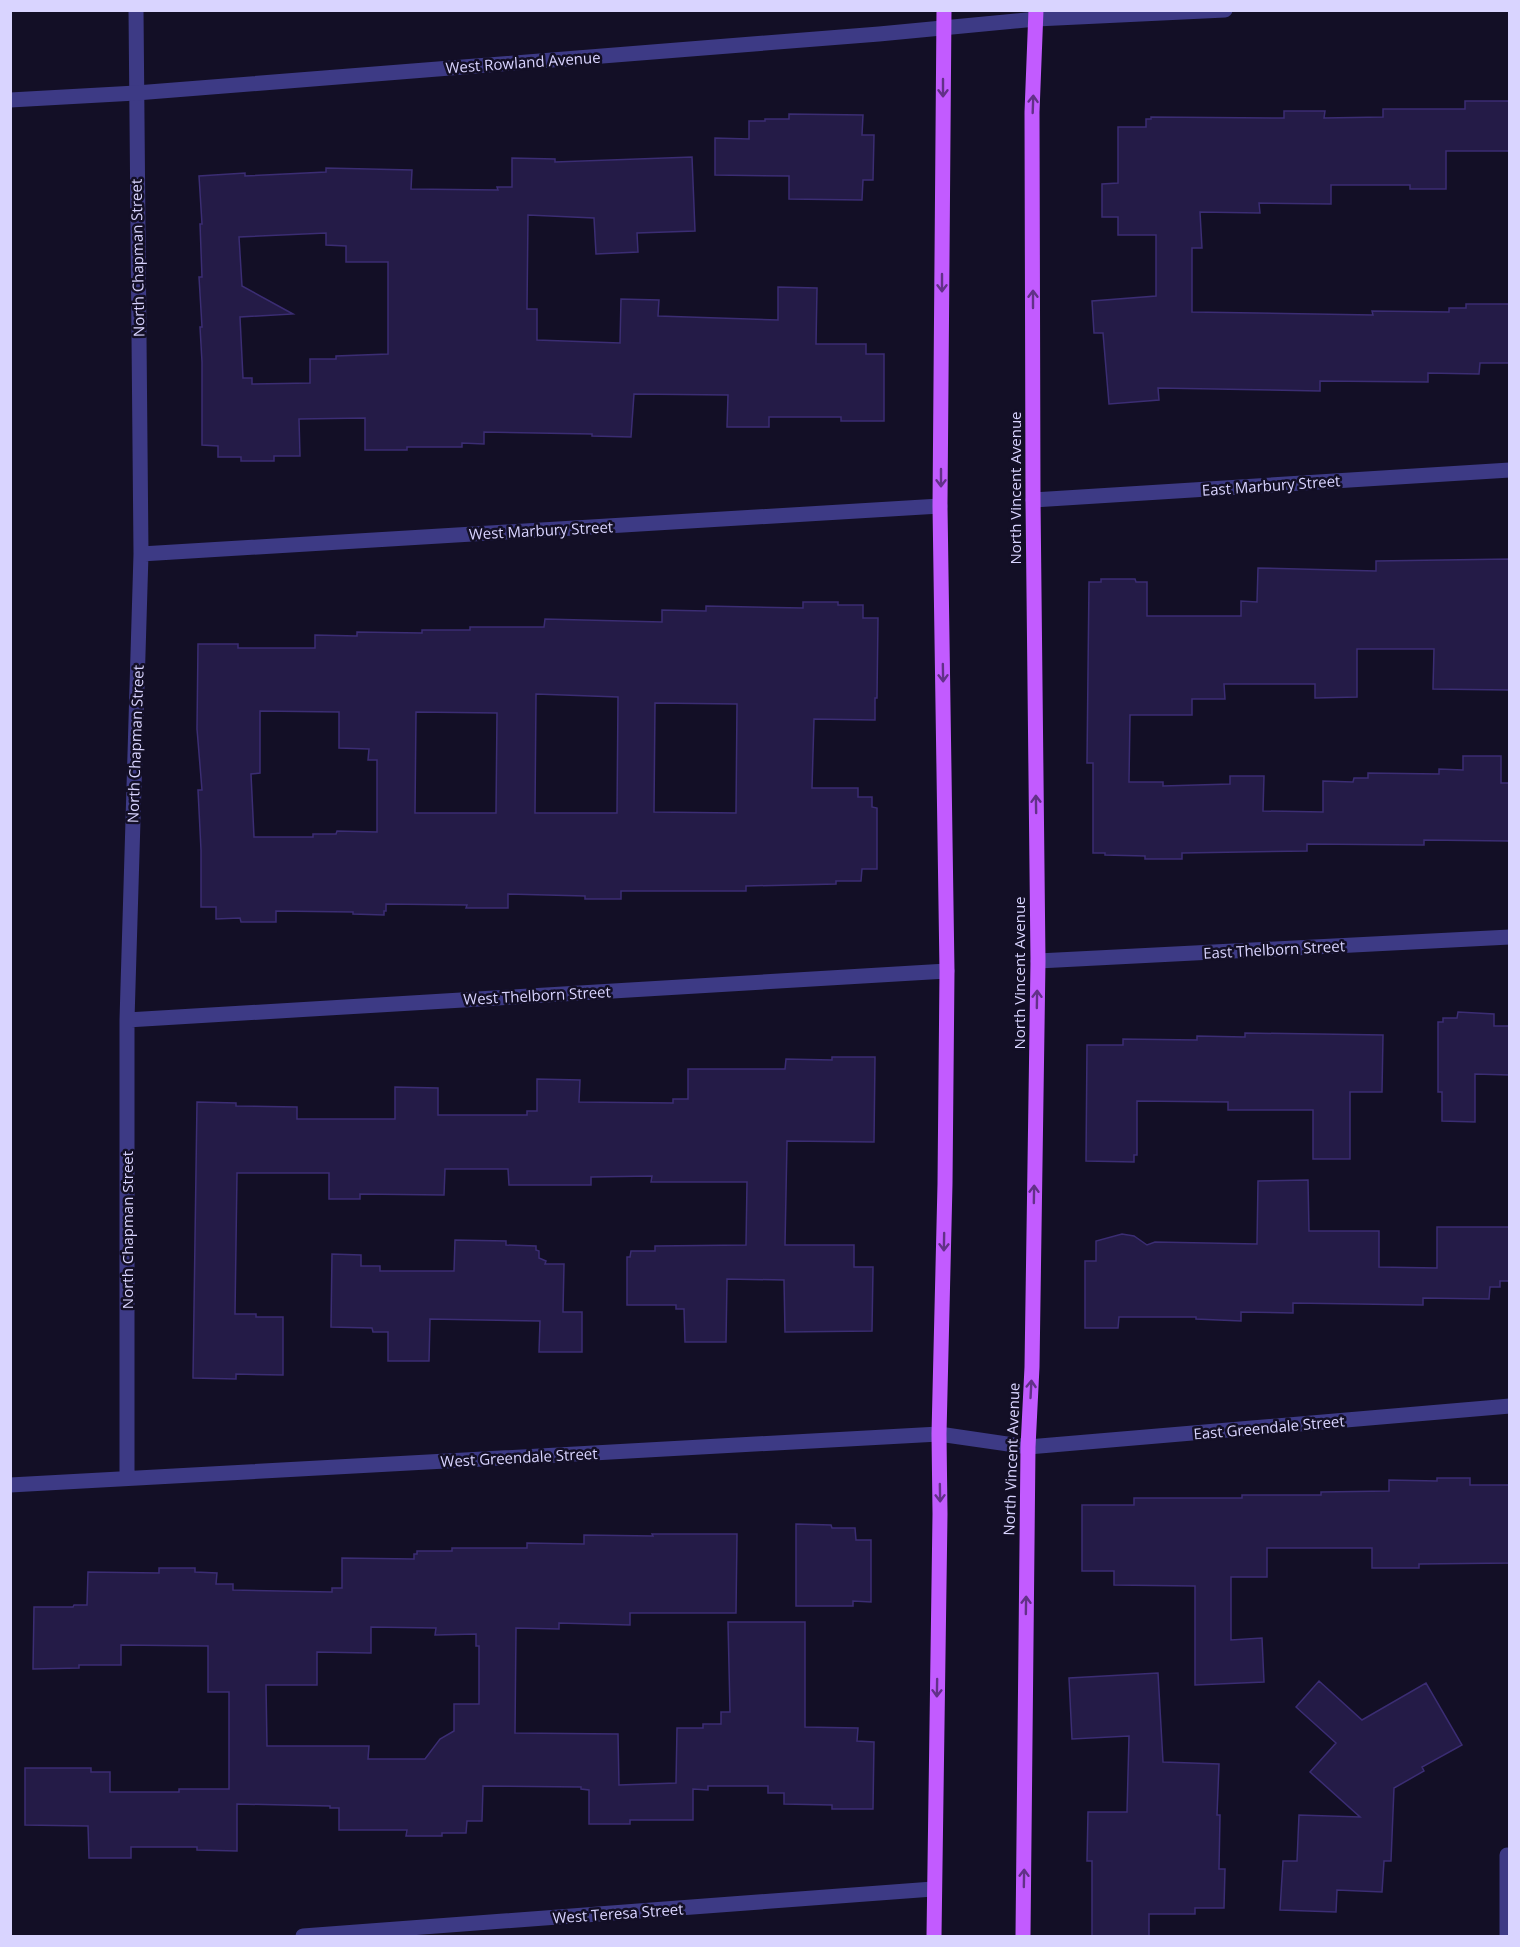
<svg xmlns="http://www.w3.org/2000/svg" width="1520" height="1947" font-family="'Open Sans',sans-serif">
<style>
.building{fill:#241b47;stroke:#3b2d73;stroke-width:1.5;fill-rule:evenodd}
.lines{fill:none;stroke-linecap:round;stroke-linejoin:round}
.minor{stroke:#3d3a85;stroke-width:15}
.tertiary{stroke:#3d3a85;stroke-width:15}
.primary{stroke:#c25bff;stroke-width:15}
.oneway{stroke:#623188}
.labels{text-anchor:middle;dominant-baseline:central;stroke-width:5;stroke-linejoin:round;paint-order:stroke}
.street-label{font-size:15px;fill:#d9d4ff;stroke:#130f26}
</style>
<rect width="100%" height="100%" fill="#130f26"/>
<path class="building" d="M 1465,101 L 1509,101 L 1509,151 L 1446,151 L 1446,189 L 1410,189 L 1410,185 L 1331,185 L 1331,204 L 1259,203 L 1260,213 L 1200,212 L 1202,248 L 1192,248 L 1192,312 L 1373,315 L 1372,311 L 1449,312 L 1449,308 L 1466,308 L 1466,304 L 1509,304 L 1509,363 L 1480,363 L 1479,374 L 1428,373 L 1428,382 L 1320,381 L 1320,391 L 1158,388 L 1159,400 L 1109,404 L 1103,333 L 1094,333 L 1092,301 L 1156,296 L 1156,235 L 1118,235 L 1118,217 L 1102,217 L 1102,184 L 1118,183 L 1118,127 L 1146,127 L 1146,119 L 1151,119 L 1151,117 L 1284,118 L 1284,111 L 1325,111 L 1324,118 L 1383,117 L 1383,109 L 1465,109 Z
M 789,114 L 863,115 L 862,135 L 874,135 L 873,180 L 863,180 L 862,200 L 789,199 L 789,176 L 715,175 L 715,138 L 749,139 L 749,121 L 765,121 L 765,119 L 789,119 Z
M 692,157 L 695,231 L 637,233 L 638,252 L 596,254 L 594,218 L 528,215 L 527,309 L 537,309 L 537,340 L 620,343 L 621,299 L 659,300 L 658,316 L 778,320 L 778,287 L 817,288 L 816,344 L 866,344 L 866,354 L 884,354 L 884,421 L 841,421 L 841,417 L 769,417 L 769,427 L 727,427 L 728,395 L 634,394 L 631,437 L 592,436 L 592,434 L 484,432 L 484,444 L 462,443 L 462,447 L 407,447 L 407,450 L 365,450 L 365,418 L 299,419 L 300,456 L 274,456 L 274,461 L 241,461 L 241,457 L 218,457 L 218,446 L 202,445 L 202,362 L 200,327 L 202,327 L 199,277 L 202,277 L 200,224 L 202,224 L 199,176 L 245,173 L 245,176 L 326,172 L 326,168 L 412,170 L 411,189 L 498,190 L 497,187 L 512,187 L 512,158 L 555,159 L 555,162 ZM 326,233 L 326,245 L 346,246 L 346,262 L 388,262 L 388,354 L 336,356 L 336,359 L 310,359 L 310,383 L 252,384 L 252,378 L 243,378 L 240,317 L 293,314 L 242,286 L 239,237 Z
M 1509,559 L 1509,690 L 1433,689 L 1434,649 L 1357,649 L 1357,697 L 1315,698 L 1315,684 L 1224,684 L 1225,699 L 1192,699 L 1192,715 L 1130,715 L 1129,782 L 1163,782 L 1163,786 L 1230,784 L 1230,776 L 1264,776 L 1263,811 L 1323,812 L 1323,781 L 1353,782 L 1354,778 L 1368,778 L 1368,773 L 1439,774 L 1439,769 L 1463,770 L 1463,756 L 1501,756 L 1501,783 L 1509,783 L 1509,841 L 1424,840 L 1424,845 L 1307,844 L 1307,851 L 1182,853 L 1182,859 L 1145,859 L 1145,856 L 1105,855 L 1105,853 L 1093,853 L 1093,763 L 1087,763 L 1089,582 L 1101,582 L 1101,579 L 1135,579 L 1136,582 L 1147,582 L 1147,616 L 1241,616 L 1241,601 L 1257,602 L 1258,568 L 1376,571 L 1376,561 Z
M 803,602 L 838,602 L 838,605 L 863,605 L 863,618 L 878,618 L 877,698 L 875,698 L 875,720 L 814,719 L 812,788 L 858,788 L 858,797 L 872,797 L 872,807 L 877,808 L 877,869 L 862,869 L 861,881 L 836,881 L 836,884 L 746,886 L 746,891 L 621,891 L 621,899 L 585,899 L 585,896 L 508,894 L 508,908 L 466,908 L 467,905 L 386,904 L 386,911 L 384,911 L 384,915 L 353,914 L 353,912 L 276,911 L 276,922 L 241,922 L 240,918 L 216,919 L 216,907 L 201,907 L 201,850 L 198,790 L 202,790 L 197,729 L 198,644 L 238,644 L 238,648 L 315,648 L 315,635 L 357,636 L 357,632 L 422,633 L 422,630 L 470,630 L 470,627 L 544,627 L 545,619 L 662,622 L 662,610 L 706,611 L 706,606 L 803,608 ZM 536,694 L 618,697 L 617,813 L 535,813 ZM 655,703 L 737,704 L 736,813 L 654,812 ZM 260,711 L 339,712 L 339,748 L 369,749 L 368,760 L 377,760 L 377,832 L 337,831 L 336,834 L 313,834 L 313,837 L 254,837 L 251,774 L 260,773 ZM 416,712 L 497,713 L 496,813 L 415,813 Z
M 1458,1012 L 1494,1014 L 1494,1026 L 1509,1026 L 1509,1075 L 1475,1074 L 1475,1122 L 1442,1121 L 1442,1092 L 1438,1092 L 1438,1022 L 1443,1022 L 1443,1018 L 1457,1018 Z
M 1245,1033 L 1383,1035 L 1382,1092 L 1350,1092 L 1350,1159 L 1313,1159 L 1313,1110 L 1228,1110 L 1228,1102 L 1137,1101 L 1137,1155 L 1134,1155 L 1134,1162 L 1086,1161 L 1087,1045 L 1123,1045 L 1123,1039 L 1197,1040 L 1197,1036 L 1245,1037 Z
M 832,1057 L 875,1057 L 874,1142 L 787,1141 L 785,1245 L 854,1245 L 854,1267 L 873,1267 L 872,1331 L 785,1332 L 784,1280 L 727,1279 L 726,1342 L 685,1342 L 684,1309 L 676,1309 L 676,1305 L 627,1305 L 627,1257 L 630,1257 L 631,1251 L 655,1251 L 655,1246 L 746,1245 L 747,1182 L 651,1182 L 652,1176 L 591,1177 L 591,1185 L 509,1185 L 508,1169 L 445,1169 L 444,1195 L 360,1194 L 360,1199 L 329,1199 L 329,1173 L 237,1173 L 235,1314 L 256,1314 L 256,1317 L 283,1317 L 283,1375 L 236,1374 L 236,1379 L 193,1378 L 197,1102 L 236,1103 L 236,1106 L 297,1107 L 297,1119 L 395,1119 L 395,1087 L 438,1088 L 438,1115 L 527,1115 L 527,1111 L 537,1111 L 537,1079 L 580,1080 L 579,1102 L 673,1103 L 673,1099 L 688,1099 L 688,1069 L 785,1069 L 786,1059 L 832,1060 Z
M 1308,1180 L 1309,1231 L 1379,1231 L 1379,1267 L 1437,1268 L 1437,1227 L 1509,1227 L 1509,1281 L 1500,1281 L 1500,1287 L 1490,1287 L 1489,1299 L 1423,1298 L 1423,1305 L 1293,1303 L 1293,1313 L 1241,1312 L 1241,1321 L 1196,1319 L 1196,1317 L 1119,1317 L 1118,1328 L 1085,1328 L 1085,1261 L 1096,1261 L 1096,1241 L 1122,1234 L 1134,1236 L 1147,1245 L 1155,1242 L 1257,1244 L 1258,1181 Z
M 455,1240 L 506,1241 L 506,1245 L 536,1246 L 536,1250 L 539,1251 L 539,1258 L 546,1261 L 545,1264 L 564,1264 L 563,1312 L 582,1312 L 582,1352 L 539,1352 L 540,1321 L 430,1319 L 429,1361 L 388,1361 L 388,1332 L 373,1332 L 372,1328 L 331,1327 L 332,1254 L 361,1255 L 361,1266 L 380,1266 L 380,1271 L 454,1271 Z
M 1437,1478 L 1470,1478 L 1470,1485 L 1509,1485 L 1509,1563 L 1419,1564 L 1419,1568 L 1372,1568 L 1372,1548 L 1267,1548 L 1267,1577 L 1231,1577 L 1231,1640 L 1262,1638 L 1264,1682 L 1195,1685 L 1195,1586 L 1114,1585 L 1114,1571 L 1082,1571 L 1082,1505 L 1134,1505 L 1134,1498 L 1242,1498 L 1242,1495 L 1321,1495 L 1321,1492 L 1389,1491 L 1389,1480 L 1437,1481 Z
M 796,1524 L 831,1525 L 832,1528 L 855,1528 L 856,1540 L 871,1540 L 871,1602 L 853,1601 L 853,1606 L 796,1606 Z
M 652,1534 L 737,1534 L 736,1613 L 630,1613 L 630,1625 L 559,1623 L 559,1629 L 516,1628 L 515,1733 L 618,1734 L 619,1785 L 676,1783 L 677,1728 L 703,1728 L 703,1724 L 721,1724 L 721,1712 L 730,1712 L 728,1622 L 805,1622 L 805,1727 L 858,1728 L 857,1741 L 874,1742 L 873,1809 L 832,1809 L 832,1805 L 784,1804 L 784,1793 L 768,1793 L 768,1786 L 708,1786 L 708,1790 L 693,1789 L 693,1820 L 630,1820 L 630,1824 L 589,1824 L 589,1790 L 581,1789 L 581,1787 L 483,1786 L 482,1821 L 467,1821 L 466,1833 L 442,1833 L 442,1836 L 406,1836 L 407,1830 L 339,1830 L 339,1808 L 330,1808 L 330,1806 L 237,1804 L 237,1851 L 197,1850 L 197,1847 L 131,1847 L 131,1858 L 89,1858 L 88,1826 L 25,1825 L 25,1768 L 91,1768 L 91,1772 L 110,1772 L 110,1792 L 179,1792 L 179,1789 L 229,1789 L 229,1692 L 208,1692 L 208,1646 L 121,1645 L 121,1665 L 79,1665 L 79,1668 L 33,1669 L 34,1607 L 73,1607 L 74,1605 L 87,1605 L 88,1572 L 159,1573 L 159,1568 L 195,1568 L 195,1572 L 217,1573 L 216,1584 L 233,1584 L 233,1590 L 332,1592 L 332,1588 L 342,1588 L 342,1558 L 414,1559 L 414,1554 L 417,1554 L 417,1551 L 452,1551 L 452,1548 L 527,1548 L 527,1543 L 584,1544 L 584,1535 L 653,1536 ZM 371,1627 L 436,1628 L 435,1635 L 476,1634 L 476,1646 L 479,1646 L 479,1704 L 454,1704 L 454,1731 L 440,1739 L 425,1759 L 368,1759 L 369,1746 L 267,1746 L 266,1685 L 317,1685 L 317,1652 L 371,1653 Z
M 1158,1673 L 1163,1762 L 1219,1764 L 1217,1815 L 1220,1815 L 1219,1869 L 1225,1869 L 1224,1908 L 1195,1908 L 1195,1914 L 1149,1914 L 1149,1936 L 1092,1936 L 1092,1861 L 1087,1861 L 1088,1812 L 1127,1812 L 1129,1736 L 1072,1739 L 1069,1678 Z
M 1319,1681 L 1362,1720 L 1426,1683 L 1462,1745 L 1422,1767 L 1424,1771 L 1394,1788 L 1391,1861 L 1384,1861 L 1382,1892 L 1337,1890 L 1336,1912 L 1280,1910 L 1283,1861 L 1297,1861 L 1299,1815 L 1360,1817 L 1310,1772 L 1336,1743 L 1296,1707 Z"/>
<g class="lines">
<path class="minor" d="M 1033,500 L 1510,470
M 141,554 L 940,506
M 1038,961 L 1510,937
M 127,1020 L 947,971
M 127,1478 L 127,1020 L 141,554 L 136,10
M 10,1485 L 939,1434 L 1028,1447 L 1510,1406
M 1507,1855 L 1507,1936
M 303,1936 L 933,1889"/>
<path class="tertiary" d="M 10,100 L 136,93 L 879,34 L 1036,19 L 1225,10"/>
<path class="primary" d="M 934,1936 L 940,1514 L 939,1434 L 945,1184 L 947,971 L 940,506 L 944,10
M 1023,1936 L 1028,1447 L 1032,1367 L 1038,961 L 1033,500 L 1032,112 L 1036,10"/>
</g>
<defs><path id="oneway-shaft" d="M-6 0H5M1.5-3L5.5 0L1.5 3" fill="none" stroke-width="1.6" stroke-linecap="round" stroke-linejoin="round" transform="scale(1.5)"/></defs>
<g class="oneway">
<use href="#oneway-shaft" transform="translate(943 88) rotate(90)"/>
<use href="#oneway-shaft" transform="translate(1033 104) rotate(-88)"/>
<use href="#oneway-shaft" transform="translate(942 283) rotate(90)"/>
<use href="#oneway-shaft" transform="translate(1033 299) rotate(-90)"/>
<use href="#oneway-shaft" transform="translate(941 478) rotate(90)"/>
<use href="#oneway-shaft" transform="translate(943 673) rotate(89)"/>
<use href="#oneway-shaft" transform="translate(1036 804) rotate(-91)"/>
<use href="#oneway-shaft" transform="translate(1037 999) rotate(-89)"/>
<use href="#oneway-shaft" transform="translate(1034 1194) rotate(-89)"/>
<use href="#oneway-shaft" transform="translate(944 1242) rotate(91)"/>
<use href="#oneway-shaft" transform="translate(1031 1389) rotate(-87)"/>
<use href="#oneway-shaft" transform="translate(940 1493) rotate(89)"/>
<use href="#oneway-shaft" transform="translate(1026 1605) rotate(-89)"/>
<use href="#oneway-shaft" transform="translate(937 1688) rotate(91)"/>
<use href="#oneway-shaft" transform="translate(1024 1878) rotate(-89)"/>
</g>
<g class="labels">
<g class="street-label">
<text transform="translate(523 62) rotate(-4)">West Rowland Avenue</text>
<text transform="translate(137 258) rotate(-91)">North Chapman Street</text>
<text transform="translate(1271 485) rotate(-4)">East Marbury Street</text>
<text transform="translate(1015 488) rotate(-90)">North Vincent Avenue</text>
<text transform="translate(541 530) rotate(-3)">West Marbury Street</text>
<text transform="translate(135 744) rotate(-88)">North Chapman Street</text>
<text transform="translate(1274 949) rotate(-3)">East Thelborn Street</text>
<text transform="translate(1019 973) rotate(-90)">North Vincent Avenue</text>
<text transform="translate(537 995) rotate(-3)">West Thelborn Street</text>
<text transform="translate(127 1230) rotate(-90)">North Chapman Street</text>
<text transform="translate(1269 1427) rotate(-5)">East Greendale Street</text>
<text transform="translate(519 1457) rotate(-3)">West Greendale Street</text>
<text transform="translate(1011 1459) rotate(-88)">North Vincent Avenue</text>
<text transform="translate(618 1913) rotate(-4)">West Teresa Street</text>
</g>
</g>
<rect width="1520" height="1947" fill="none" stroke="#d9d4ff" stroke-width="24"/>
</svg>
